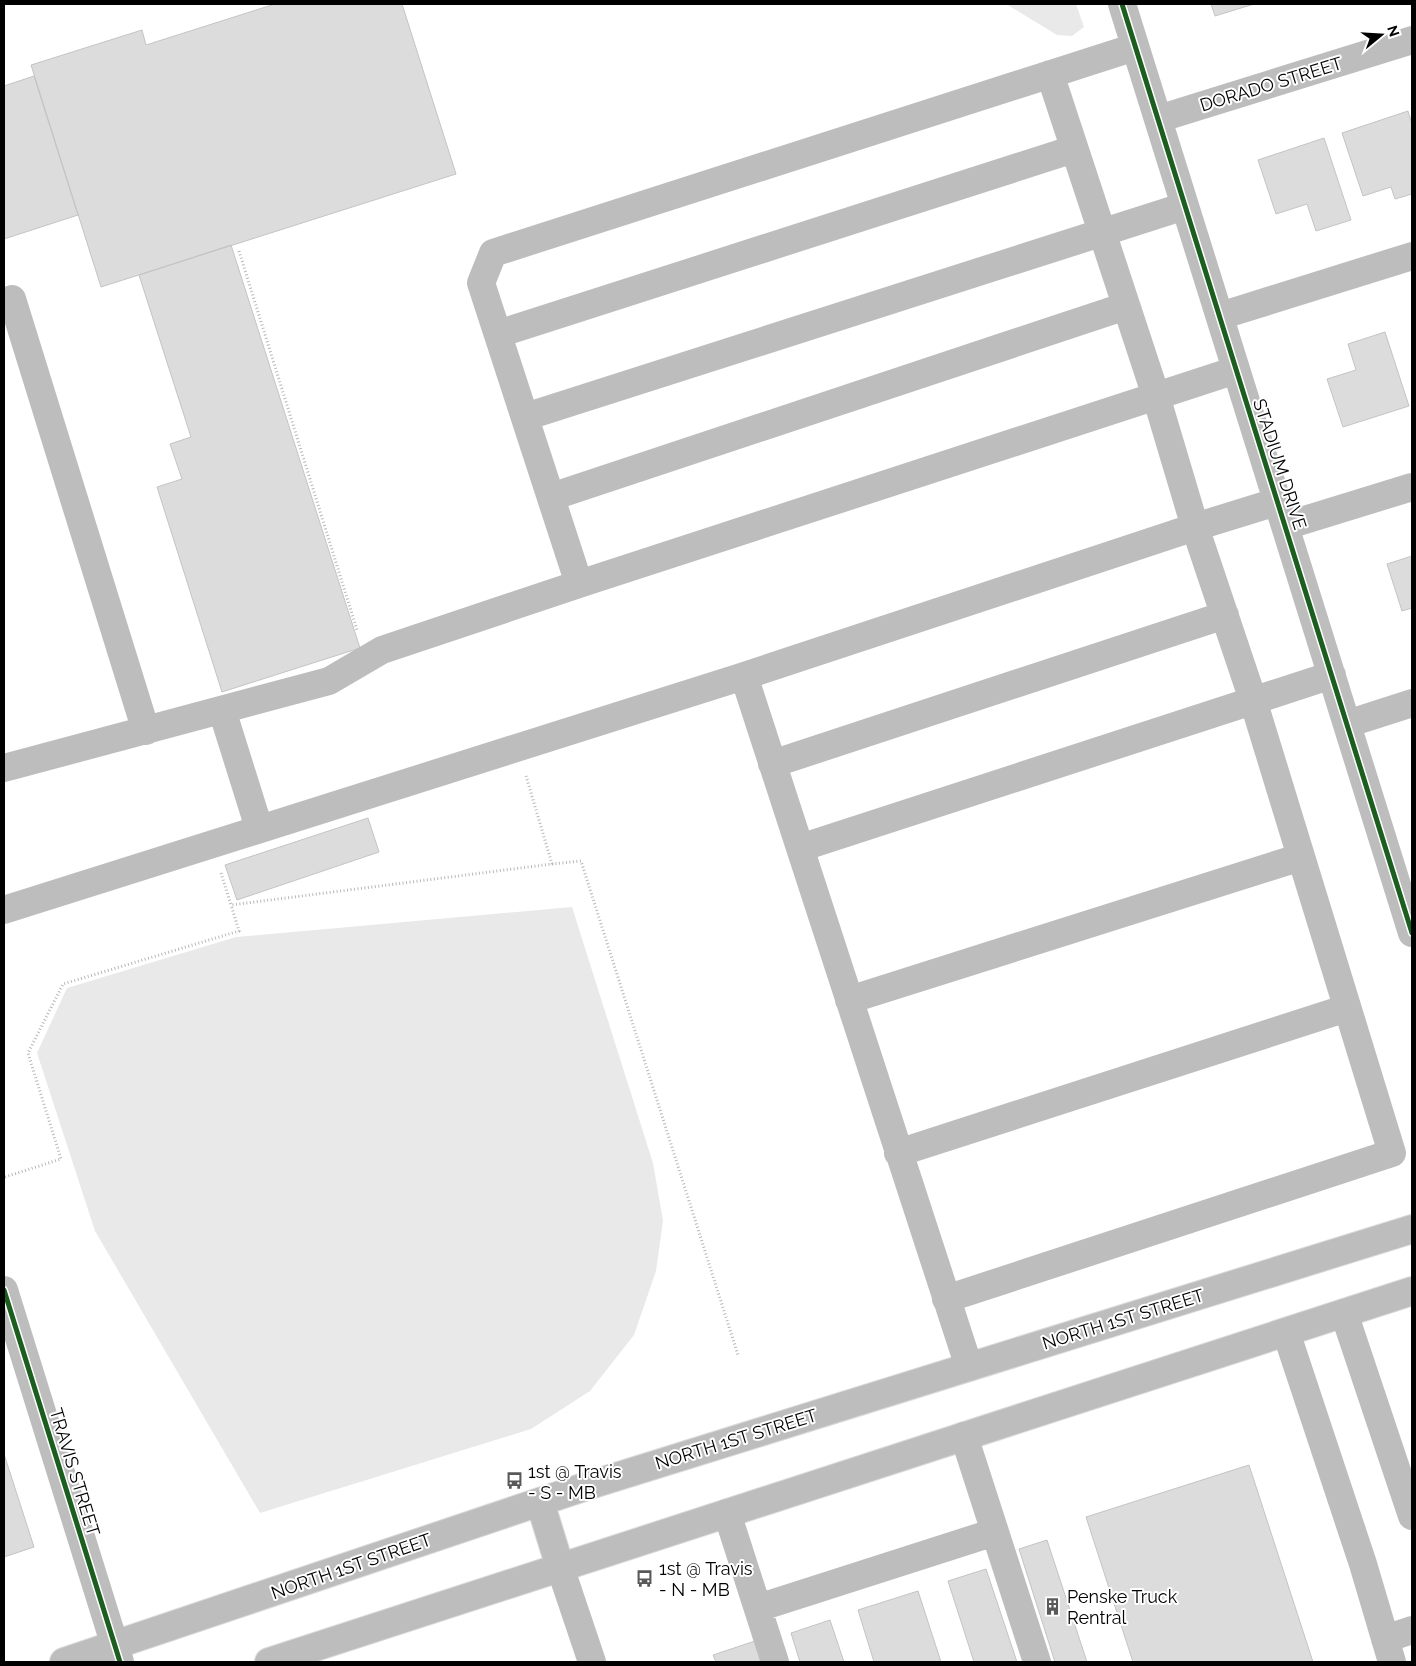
<svg xmlns="http://www.w3.org/2000/svg" width="1416" height="1666" font-family="Raleway,sans-serif">
<style>
.green{fill:#e9e9e9}
.building{fill:#dcdcdc;stroke:#c4c4c4}
.lines{fill:none;stroke-linecap:round;stroke-linejoin:round}
.major-casing{stroke:#dbdbdb;stroke-width:30}
.path{stroke:#b8b8b8;stroke-width:3;stroke-dasharray:1 2.5;stroke-linecap:butt}
.minor{stroke:#bdbdbd;stroke-width:28}
.major{stroke:#bdbdbd;stroke-width:28}
.cycleway-casing{stroke:#fff;stroke-width:8}
.cycleway{stroke:#1b5e20;stroke-width:5}
.labels{text-anchor:middle;dominant-baseline:central;stroke-width:4;stroke-linejoin:round;paint-order:stroke}
.street-label{font-size:18px;fill:#000;stroke:#fff}
.poi-label{font-size:18px;fill:#000;stroke:#fff;text-anchor:start}
</style>
<rect width="100%" height="100%" fill="#fff"/>
<path class="green" d="M 1006,4 L 1076,4 L 1084,27 L 1072,36 L 1057,35 Z
M 572,907 L 653,1163 L 663,1221 L 656,1271 L 634,1335 L 590,1391 L 531,1429 L 260,1513 L 95,1231 L 37,1053 L 67,988 L 236,937 Z"/>
<path class="building" d="M 275,4 L 402,4 L 456,174 L 101,287 L 31,65 L 142,30 L 146,45 Z
M 1211,4 L 1254,4 L 1215,16 Z
M 34,76 L 78,215 L 4,239 L 4,86 Z
M 1408,111 L 1412,124 L 1412,194 L 1395,199 L 1391,187 L 1363,196 L 1342,133 Z
M 1324,138 L 1351,220 L 1316,231 L 1307,204 L 1276,214 L 1258,160 Z
M 231,245 L 360,648 L 222,692 L 157,487 L 182,479 L 170,444 L 191,437 L 139,275 Z
M 1385,332 L 1409,406 L 1343,427 L 1327,379 L 1356,370 L 1348,344 Z
M 1412,556 L 1412,608 L 1402,611 L 1387,564 Z
M 368,818 L 379,852 L 237,900 L 225,865 Z
M 4,1454 L 34,1547 L 4,1557 Z
M 1249,1465 L 1313,1662 L 1133,1662 L 1086,1517 Z
M 1047,1540 L 1087,1662 L 1055,1662 L 1019,1549 Z
M 986,1569 L 1017,1662 L 974,1662 L 948,1581 Z
M 918,1591 L 941,1662 L 874,1662 L 858,1610 Z
M 830,1620 L 844,1662 L 800,1662 L 791,1633 Z
M 755,1641 L 762,1662 L 716,1662 L 713,1655 Z"/>
<g class="lines">
<defs>
<path id="major" d="M 540,1502 L 560,1567
M 64,1662 L 590,1485 L 1412,1229
M 269,1662 L 1412,1291"/>
</defs>
<use href="#major" class="major-casing"/>
<path class="path" d="M 239,251 L 357,630
M 552,864 L 581,861 L 738,1355
M 221,873 L 231,905 L 552,864 L 526,776
M 5,1177 L 61,1159 L 28,1053 L 63,984 L 239,931 L 231,905"/>
<path class="minor" d="M 1122,4 L 1412,933
M 1158,119 L 1412,40
M 4,302 L 12,299 L 146,731
M 1220,316 L 1412,256
M 498,334 L 1074,149
M 525,417 L 1185,206
M 551,497 L 1126,306
M 1285,526 L 1412,487
M 579,584 L 1236,370
M 222,710 L 259,828
M 1347,724 L 1412,703
M 772,764 L 1225,615
M 4,768 L 329,681 L 382,650 L 579,584 L 481,283 L 493,253 L 1135,47
M 800,848 L 1332,675
M 4,910 L 744,676
M 849,1000 L 1301,857
M 898,1153 L 1347,1008
M 4,1290 L 120,1662
M 946,1299 L 1392,1153 L 1253,700 L 1195,527 L 1276,502
M 1344,1313 L 1412,1516
M 1286,1332 L 1363,1564 L 1392,1662
M 969,1367 L 744,676 L 1195,527 L 1156,396 L 1050,74
M 964,1436 L 1037,1662
M 727,1513 L 775,1662
M 560,1567 L 592,1662
M 758,1608 L 995,1532
M 1385,1639 L 1412,1630"/>
<use href="#major" class="major"/>
<defs>
<path id="cycleway" d="M 1122,4 L 1412,933
M 4,1290 L 120,1662"/>
</defs>
<use href="#cycleway" class="cycleway-casing"/>
<use href="#cycleway" class="cycleway"/>
</g>
<defs>
<symbol id="bus-bare" viewBox="-9 -9 18 18"><path d="M-5-6H5V4H4V6H2V4H-2V6H-4V4H-5ZM-3.5-4V0h7V-4ZM-3.5 1.2v1.5H-2V1.2ZM2 1.2v1.5H3.5V1.2Z" fill="#595959" stroke="#fff" stroke-width="2.5" paint-order="stroke"/></symbol>
<symbol id="building-bare" viewBox="-9 -9 18 18"><path d="M-4-6H4V6H1V3H-1V6H-4ZM-2.5-4.3h1.7v1.8h-1.7ZM.8-4.3h1.7v1.8H.8ZM-2.5-1h1.7V.8h-1.7ZM.8-1h1.7V.8H.8Z" fill="#595959" stroke="#fff" stroke-width="2.5" paint-order="stroke"/></symbol>
</defs>
<g fill-rule="evenodd">
<use href="#bus-bare" x="502" y="1468" width="25" height="25"/>
<use href="#bus-bare" x="632" y="1566" width="25" height="25"/>
<use href="#building-bare" x="1040" y="1594" width="25" height="25"/>
</g>
<g class="labels">
<g class="street-label">
<text transform="translate(1271 84) rotate(-17)">DORADO STREET</text>
<text transform="translate(1280 464) rotate(72)">STADIUM DRIVE</text>
<text transform="translate(1123 1319) rotate(-17)">NORTH 1ST STREET</text>
<text transform="translate(736 1439) rotate(-17)">NORTH 1ST STREET</text>
<text transform="translate(75 1472) rotate(73)">TRAVIS STREET</text>
<text transform="translate(351 1566) rotate(-19)">NORTH 1ST STREET</text>
</g>
<g class="poi-label">
<text x="528" y="1471">1st @ Travis<tspan x="528" dy="21">- S - MB</tspan></text>
<text x="659" y="1568">1st @ Travis<tspan x="659" dy="21">- N - MB</tspan></text>
<text x="1067" y="1596">Penske Truck<tspan x="1067" dy="21">Rentral</tspan></text>
</g>
</g>
<rect width="1416" height="1666" fill="none" stroke="#000000" stroke-width="10"/>
<g transform="translate(1381 35) rotate(72)" stroke="#ffffff" stroke-width="4" paint-order="stroke">
<path d="M0-4L9 19L0 12L-9 19Z" fill="#000000"/>
<text y="-8" font-size="14" font-weight="bold" text-anchor="middle" fill="#000000">N</text>
</g>
</svg>
